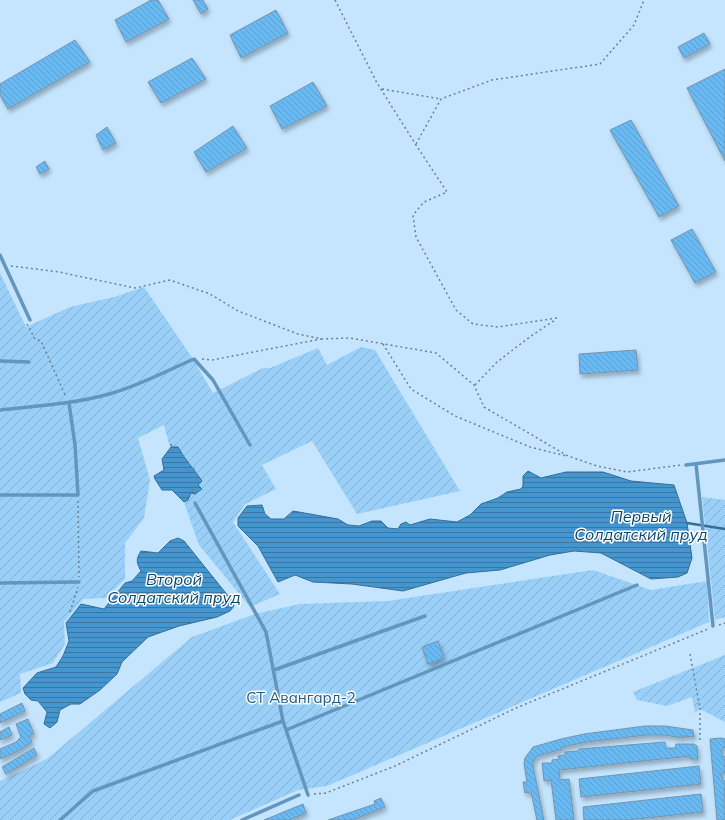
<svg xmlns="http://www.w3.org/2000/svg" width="725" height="820" font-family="Mulish,sans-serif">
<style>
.garden{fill:url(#garden-furrows)}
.water{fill:url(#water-rules);stroke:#336f99}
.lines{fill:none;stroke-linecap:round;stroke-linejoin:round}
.stream{stroke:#336f99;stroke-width:2.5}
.building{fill:url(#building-back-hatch);stroke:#7794ab;filter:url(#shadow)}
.path{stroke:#6b8192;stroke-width:1.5;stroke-dasharray:2 3;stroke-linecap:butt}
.lane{stroke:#6396bc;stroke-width:3.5}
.labels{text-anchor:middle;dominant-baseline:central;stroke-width:3;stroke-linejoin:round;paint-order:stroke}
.park-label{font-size:15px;fill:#215b82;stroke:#fff}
.water-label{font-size:16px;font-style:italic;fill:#08486e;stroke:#fff}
</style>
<defs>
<pattern id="garden-furrows" width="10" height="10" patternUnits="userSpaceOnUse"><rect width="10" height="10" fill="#9acff8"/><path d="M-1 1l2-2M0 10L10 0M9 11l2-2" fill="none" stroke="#83b1d4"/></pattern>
<pattern id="water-rules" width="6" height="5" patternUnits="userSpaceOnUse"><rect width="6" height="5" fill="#4595ce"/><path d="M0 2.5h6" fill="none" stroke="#3878a7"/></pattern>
<pattern id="building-back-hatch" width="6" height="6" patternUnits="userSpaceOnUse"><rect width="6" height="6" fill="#69b9f3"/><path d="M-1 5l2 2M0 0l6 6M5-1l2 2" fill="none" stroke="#5a9ed0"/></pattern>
<filter id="shadow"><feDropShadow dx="2" dy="3.5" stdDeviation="2" flood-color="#0004"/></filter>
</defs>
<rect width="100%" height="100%" fill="#c5e5fe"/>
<path class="garden" d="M 0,273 L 26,327 L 70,307 L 114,297 L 144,287 L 191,356 L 213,393 L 263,368 L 270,368 L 318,348 L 327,365 L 361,347 L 375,350 L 460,491 L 357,514 L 312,441 L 262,465 L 276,489 L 245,504 L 233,522 L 280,594 L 250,607 L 199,545 L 186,508 L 164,425 L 138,438 L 150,480 L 144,518 L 125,543 L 125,579 L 106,598 L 83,599 L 64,622 L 65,644 L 53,663 L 20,674 L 21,693 L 0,702 Z
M 702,497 L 725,500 L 725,617 L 715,620 Z
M 593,570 L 651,590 L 707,581 L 709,622 L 327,786 L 298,790 L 230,820 L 0,820 L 0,781 L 47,759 L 192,637 L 255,614 L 300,604 L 388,601 Z
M 725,655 L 725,722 L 700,709 L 695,713 L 692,697 L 667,706 L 637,700 L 633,692 Z"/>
<path class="water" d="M 171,447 L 178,447 C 185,460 194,469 202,481 L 198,485 L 202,489 L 195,494 L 191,493 L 188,500 L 184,502 L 172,490 L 162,490 L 155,479 L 154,476 L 164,470 L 162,459 Z
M 528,471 L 541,478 L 566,472 L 603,472 L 631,481 L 674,485 L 687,523 L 692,558 L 687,573 L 678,577 L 651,579 L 601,553 L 574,551 L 550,555 L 500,570 L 466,573 L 403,591 L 352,584 L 313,582 L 295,575 L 278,582 L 258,546 L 238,526 L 238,518 L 247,506 L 262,505 L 265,514 L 271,519 L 284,519 L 293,511 L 338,519 L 348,525 L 359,526 L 372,521 L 381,521 L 388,528 L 398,529 L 401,524 L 406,522 L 410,525 L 430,519 L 457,522 L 470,515 L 481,504 L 498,498 L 507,492 L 521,489 L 523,486 L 523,476 Z
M 178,538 L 184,541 L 233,602 L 234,606 L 230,611 L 217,617 L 179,626 L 148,637 L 122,662 L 117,674 L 100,690 L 80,704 L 71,704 L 60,710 L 57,722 L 50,728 L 44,724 L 47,712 L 38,701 L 31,700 L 25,694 L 23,688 L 37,673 L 56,667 L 63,656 L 69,641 L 66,623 L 81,604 L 104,609 L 125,583 L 132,581 L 141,571 C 136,562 136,559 141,551 L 158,553 L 170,541 Z"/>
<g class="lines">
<path class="stream" d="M 687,523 L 725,529"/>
</g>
<path class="building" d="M 151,0 L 158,0 L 169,19 L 126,42 L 115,20 Z
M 193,0 L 203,0 L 208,9 L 201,14 Z
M 276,10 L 288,33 L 241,58 L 230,35 Z
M 704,33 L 710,44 L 684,58 L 678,47 Z
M 75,40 L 90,62 L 8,109 L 0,95 L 0,84 Z
M 192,58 L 206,79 L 161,103 L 148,82 Z
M 725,69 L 725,161 L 687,88 Z
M 313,82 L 327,106 L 282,129 L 270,106 Z
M 631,120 L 679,206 L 659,217 L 610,130 Z
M 233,126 L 247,148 L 206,172 L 194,152 Z
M 107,127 L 116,143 L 103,150 L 96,135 Z
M 45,161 L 49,169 L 40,174 L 36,167 Z
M 692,229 L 716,272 L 695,283 L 671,240 Z
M 636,350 L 638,370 L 580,374 L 579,354 Z
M 438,641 L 444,658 L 428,664 L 422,647 Z
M 22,703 L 25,711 L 0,723 L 0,714 Z
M 28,719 L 34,734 L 29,736 L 32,742 L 20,750 L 0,759 L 0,749 L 16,742 L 21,737 L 16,724 Z
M 645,726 L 665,726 L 693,730 L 694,737 L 683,736 L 683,738 L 665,735 L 646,735 L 586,742 L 562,747 L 562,749 L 537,756 L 533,761 L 533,766 L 544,820 L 537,820 L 531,792 L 525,793 L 523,782 L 527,782 L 524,763 L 525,758 L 533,747 L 561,739 L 584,734 Z
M 9,727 L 12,735 L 0,740 L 0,732 Z
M 721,738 L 725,739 L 725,748 L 724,747 L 722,749 L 722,756 L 725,757 L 725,773 L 721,773 L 723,780 L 725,781 L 724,806 L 725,807 L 725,820 L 717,820 L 710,739 Z
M 665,742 L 666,748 L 675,748 L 676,744 L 694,744 L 697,746 L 698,759 L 690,759 L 690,756 L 559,770 L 560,780 L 569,779 L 574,820 L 556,820 L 551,780 L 544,781 L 542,763 L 552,763 L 552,760 L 559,759 L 558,756 L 565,755 L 565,752 L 578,751 L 579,749 Z
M 34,748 L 37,755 L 6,774 L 2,767 Z
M 699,766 L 701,784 L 581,797 L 579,779 Z
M 701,794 L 703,812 L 627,820 L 584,820 L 583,807 Z
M 381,798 L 385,807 L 352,820 L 328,820 L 375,804 L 374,801 Z
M 303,804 L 306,813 L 289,820 L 264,820 Z"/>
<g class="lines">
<path class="path" d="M 335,0 L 377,83 L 416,145 L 447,192 L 424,202 L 413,215 L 416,237 L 456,310 L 473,324 L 498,327 L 557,318
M 382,89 L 441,99
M 416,144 L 441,99 L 492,80 L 600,64 L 634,25 L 644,0
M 11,266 L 59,272 L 135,288 L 170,280 L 210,294 L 238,311 L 298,334 L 322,339 L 350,338 L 436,353 L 474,385 L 484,407 L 568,456 L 597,466 L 627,472 L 681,465
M 27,324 L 35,339 L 41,341 L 66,397
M 383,344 L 411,389 L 455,416 L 530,447 L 566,456
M 202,359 L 212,360 L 321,339
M 475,385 L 497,362 L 531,336 L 555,320
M 171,444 L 173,451
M 188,471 L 196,468
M 196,479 L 200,484
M 192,489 L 195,494
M 78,501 L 79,577
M 70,612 L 78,587
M 719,625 L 725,623
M 690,654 L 700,709 L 700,742
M 314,794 L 326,793 L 395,766 L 516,708 L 708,629"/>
<path class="lane" d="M 0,255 L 30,320
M 0,361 L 29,362
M 0,410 C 37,406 74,404 109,394 C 139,386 166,371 194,359 L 213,380 L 250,445
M 696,464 L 713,626
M 686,465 L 725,460
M 0,495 L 78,495 L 75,445 L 69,403
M 195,503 L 266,632 L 283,721 L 308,795
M 0,583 L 79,582
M 274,670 L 425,616
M 286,730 L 637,585
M 60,820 L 93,791 L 283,721
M 242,820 L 299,795"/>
</g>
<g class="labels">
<g class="park-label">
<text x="301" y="697">СТ Авангард-2</text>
</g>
<g class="water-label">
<text x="641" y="516">Первый<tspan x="641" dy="18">Солдатский пруд</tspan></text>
<text x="174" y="579">Второй<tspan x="174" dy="18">Солдатский пруд</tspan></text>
</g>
</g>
</svg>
